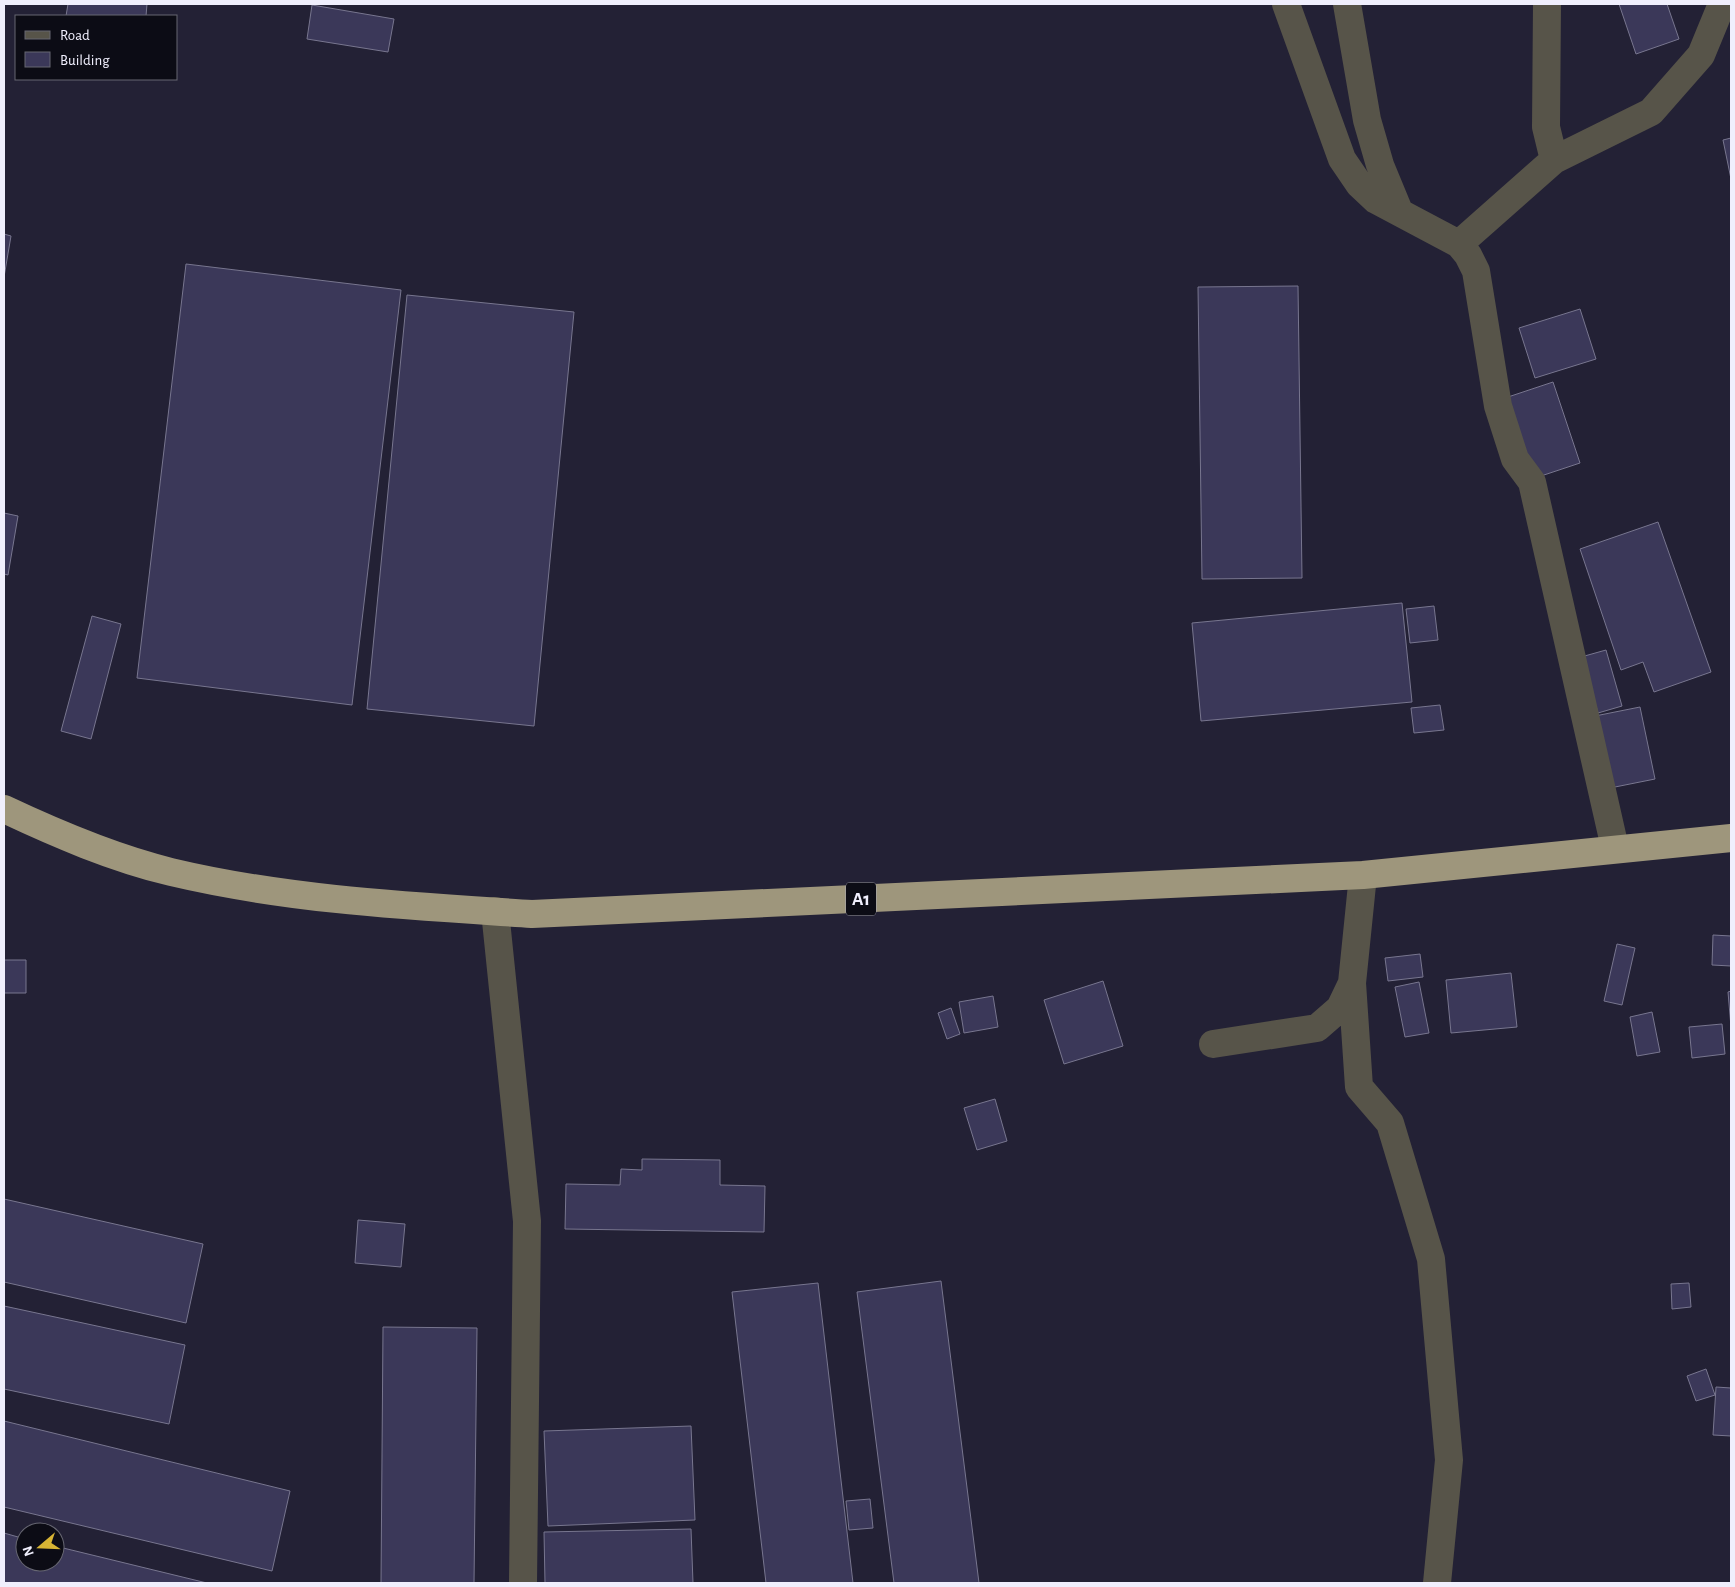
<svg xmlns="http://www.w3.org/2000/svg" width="1735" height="1587" font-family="'Alegreya Sans',sans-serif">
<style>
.building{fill:#3b3859;stroke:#78768f}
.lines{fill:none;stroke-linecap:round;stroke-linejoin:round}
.minor{stroke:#575449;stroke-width:28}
.highway{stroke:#9e967c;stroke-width:28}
.labels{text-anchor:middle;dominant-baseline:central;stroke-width:4;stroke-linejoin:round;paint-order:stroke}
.shield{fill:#0c0c15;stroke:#acabb7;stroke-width:1}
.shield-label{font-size:19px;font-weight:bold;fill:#f0effd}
</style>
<rect width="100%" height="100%" fill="#232135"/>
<path class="building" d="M 68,4 L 147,4 L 146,16 L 66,16 Z
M 1619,4 L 1667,4 L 1679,39 L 1636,54 Z
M 312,5 L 394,19 L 388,52 L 307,39 Z
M 1731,138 L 1731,179 L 1723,140 Z
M 4,234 L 11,236 L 4,277 Z
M 186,264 L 401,290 L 352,705 L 137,678 Z
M 1298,286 L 1302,578 L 1202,579 L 1198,287 Z
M 407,295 L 574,312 L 534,726 L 367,709 Z
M 1580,309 L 1596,359 L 1535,378 L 1519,328 Z
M 1553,382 L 1580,463 L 1535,478 L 1508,397 Z
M 4,513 L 18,516 L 8,575 L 4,574 Z
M 1658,522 L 1711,672 L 1654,692 L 1643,662 L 1621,670 L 1580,549 Z
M 1402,603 L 1412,702 L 1201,721 L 1192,623 Z
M 1434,606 L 1438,640 L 1410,643 L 1406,609 Z
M 92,616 L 121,624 L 91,739 L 61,731 Z
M 1606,650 L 1622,706 L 1598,713 L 1581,657 Z
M 1440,705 L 1444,730 L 1414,733 L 1411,708 Z
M 1640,707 L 1655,779 L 1610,788 L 1595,716 Z
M 1713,935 L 1731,936 L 1731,966 L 1712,965 Z
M 1617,944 L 1635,948 L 1622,1005 L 1604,1001 Z
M 1420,954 L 1423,977 L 1388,981 L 1385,958 Z
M 4,960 L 26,960 L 26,993 L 4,993 Z
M 1511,973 L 1517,1027 L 1451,1033 L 1446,980 Z
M 1103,981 L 1123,1046 L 1064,1064 L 1044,1000 Z
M 1419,982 L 1429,1033 L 1405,1037 L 1395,987 Z
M 1731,991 L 1731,1027 L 1728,992 Z
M 993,996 L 998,1027 L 964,1033 L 959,1002 Z
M 951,1008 L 960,1034 L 947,1039 L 938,1013 Z
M 1652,1012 L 1660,1052 L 1637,1056 L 1630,1017 Z
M 1722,1024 L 1725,1054 L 1692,1058 L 1689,1027 Z
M 995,1099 L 1007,1141 L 977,1150 L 964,1108 Z
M 642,1159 L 720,1160 L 720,1185 L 765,1186 L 764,1232 L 565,1229 L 566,1184 L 620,1185 L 621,1169 L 642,1170 Z
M 4,1199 L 203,1244 L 186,1323 L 4,1282 Z
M 358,1220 L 405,1224 L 401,1267 L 355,1263 Z
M 941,1281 L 979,1583 L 894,1583 L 857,1292 Z
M 818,1283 L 853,1583 L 766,1583 L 732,1292 Z
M 1689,1283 L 1691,1307 L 1672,1309 L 1671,1284 Z
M 4,1306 L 185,1345 L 169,1424 L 4,1389 Z
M 383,1327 L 477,1328 L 474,1583 L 381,1583 Z
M 1706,1369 L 1715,1395 L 1696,1401 L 1687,1376 Z
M 1716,1387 L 1731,1388 L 1731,1436 L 1713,1435 Z
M 4,1421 L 290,1491 L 272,1571 L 4,1507 Z
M 691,1426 L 695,1520 L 548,1526 L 544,1431 Z
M 870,1499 L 873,1528 L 849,1530 L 846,1501 Z
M 691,1529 L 693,1583 L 545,1583 L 544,1532 Z
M 4,1533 L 25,1539 L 25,1562 L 55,1562 L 55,1546 L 207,1583 L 4,1583 Z"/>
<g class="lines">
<path class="minor" d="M 1286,4 L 1342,159 L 1359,184 L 1376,200 L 1459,244 L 1468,255 L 1476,271 L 1498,406 L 1515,459 L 1532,482 L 1615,848
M 1347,4 L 1367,120 L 1380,165 L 1399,211
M 1547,4 L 1546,127 L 1554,160
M 1459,244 L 1554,160 L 1651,112 L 1701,55 L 1722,4
M 1363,875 L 1352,983 L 1359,1087 L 1390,1123 L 1431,1259 L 1449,1460 L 1437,1583
M 495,911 L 527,1221 L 523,1583
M 1213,1044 L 1317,1028 L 1340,1008 L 1352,983"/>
<path class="highway" d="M 4,809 C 57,834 113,858 171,872 C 289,900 411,906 532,914 L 1363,875 L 1731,838"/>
</g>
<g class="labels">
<rect class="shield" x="846" y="882.5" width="30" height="33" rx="4"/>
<g class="shield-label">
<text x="861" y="899">A1</text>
</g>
</g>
<rect width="1735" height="1587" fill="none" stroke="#f0effd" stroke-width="10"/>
<rect x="15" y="15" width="162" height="65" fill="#0c0c15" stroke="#676772"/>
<rect x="25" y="31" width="25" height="8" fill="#575449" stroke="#676772"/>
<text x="60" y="40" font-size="15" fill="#f0effd">Road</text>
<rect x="25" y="52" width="25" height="15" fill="#3b3859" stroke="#676772"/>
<text x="60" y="65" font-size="15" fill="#f0effd">Building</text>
<g transform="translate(40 1547) rotate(251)"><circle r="24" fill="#0c0c15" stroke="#676772"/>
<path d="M0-4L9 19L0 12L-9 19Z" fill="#d7b434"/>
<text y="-8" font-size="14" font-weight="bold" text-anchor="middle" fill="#f0effd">N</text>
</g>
</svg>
